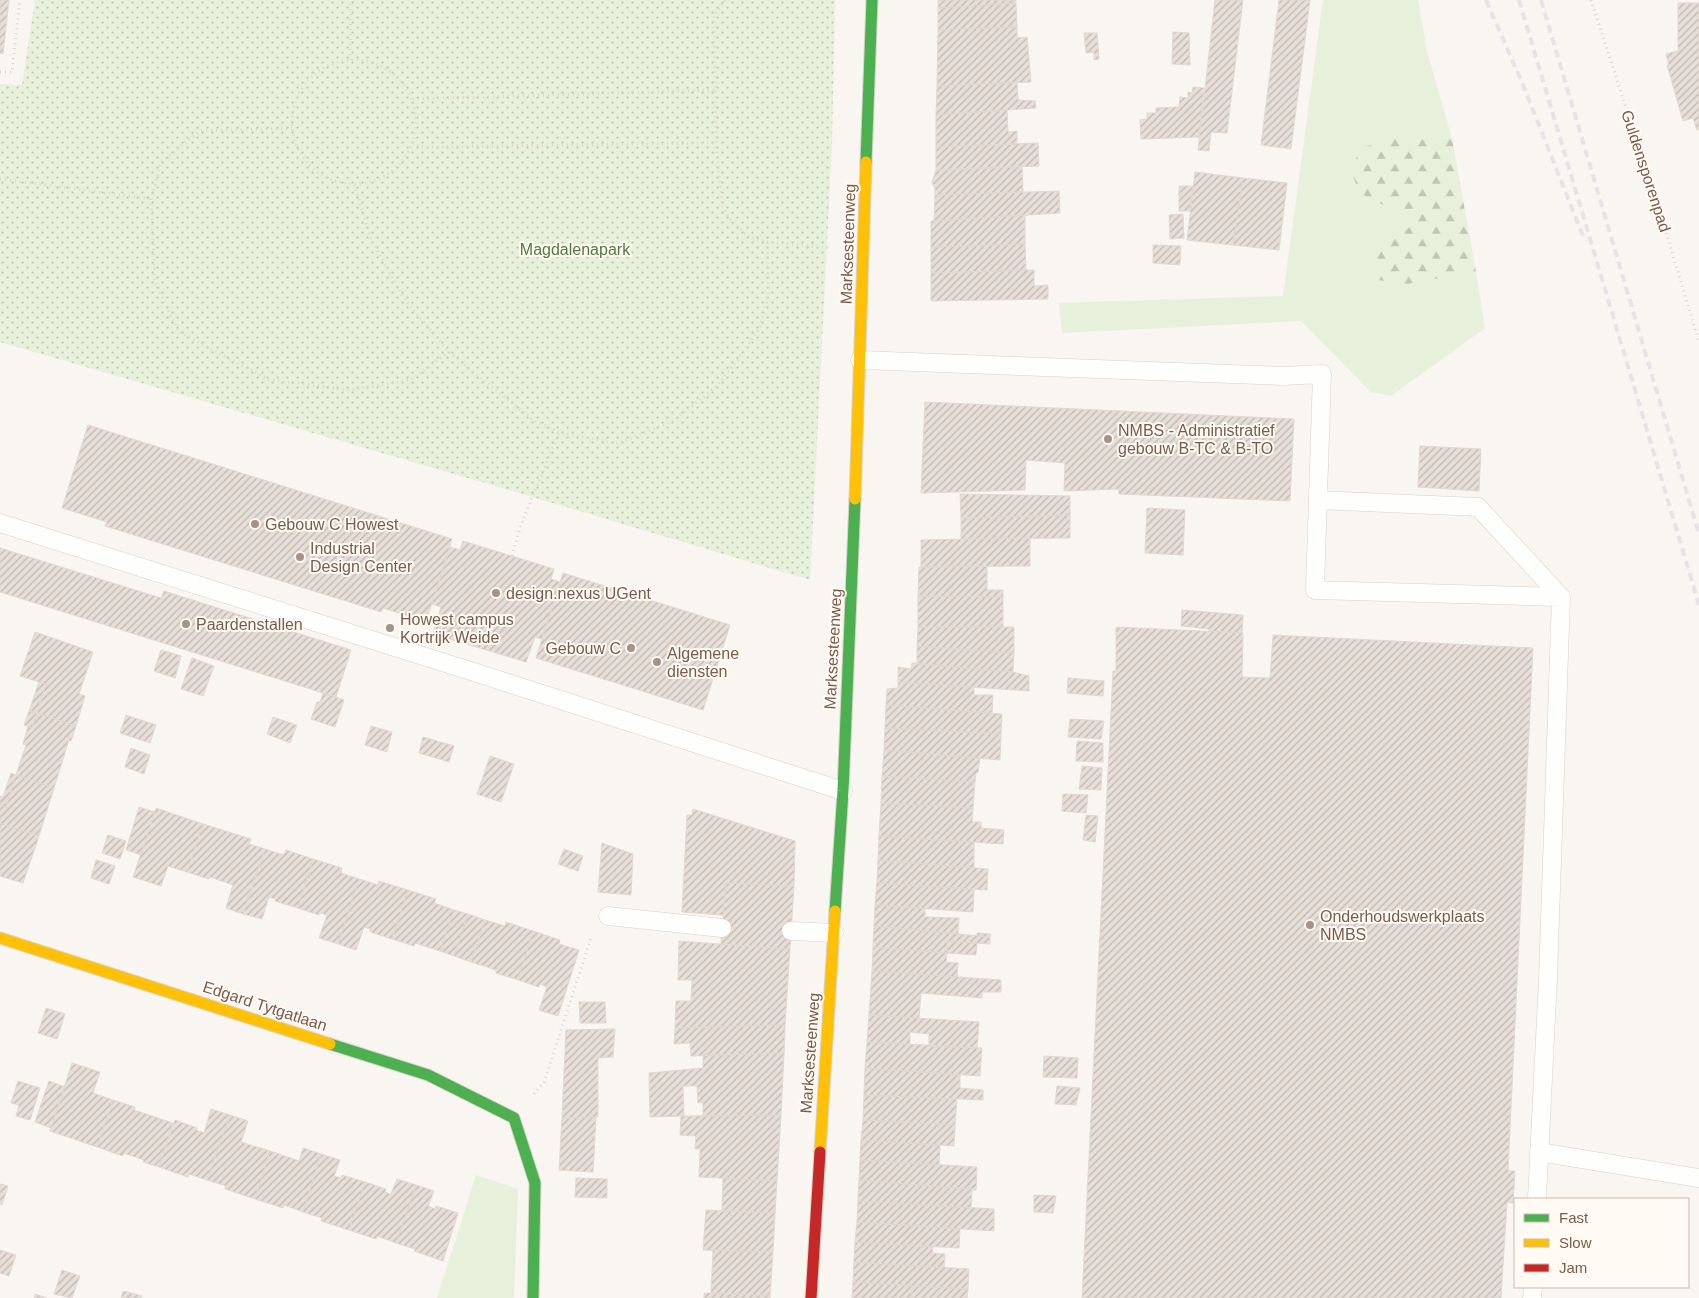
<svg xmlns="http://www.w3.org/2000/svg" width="1699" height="1298" font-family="Arial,sans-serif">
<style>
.grass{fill:#e7f0db}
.forest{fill:url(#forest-firs)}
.park{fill:url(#park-dots)}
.building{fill:url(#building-hatch);stroke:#e2d8d2}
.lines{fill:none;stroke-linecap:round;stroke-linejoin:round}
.lane-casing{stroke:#d7d1cb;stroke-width:19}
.fast-casing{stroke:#d9d2cb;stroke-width:13}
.slow-casing{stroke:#d9d2cb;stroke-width:13}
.jam-casing{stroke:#d9d2cb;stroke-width:13}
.path{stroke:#dcd5d0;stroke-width:3;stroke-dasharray:1 4;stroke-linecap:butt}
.lane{stroke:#fefefd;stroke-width:18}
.fast{stroke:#4caf50;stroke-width:11}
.slow{stroke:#ffc107;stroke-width:11}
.jam{stroke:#c62828;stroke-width:11}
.rail{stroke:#e6e3e7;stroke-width:4;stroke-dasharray:8 5;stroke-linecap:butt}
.poi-dot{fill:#a69286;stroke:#fffaf3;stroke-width:2}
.labels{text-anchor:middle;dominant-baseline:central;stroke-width:4;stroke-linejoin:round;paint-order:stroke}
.street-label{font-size:16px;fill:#7a5c4d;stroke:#fffaf3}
.park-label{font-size:16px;fill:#537a41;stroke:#fffaf3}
.poi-label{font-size:16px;fill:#7a5c4d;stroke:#fffaf3;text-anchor:start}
</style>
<defs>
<pattern id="forest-firs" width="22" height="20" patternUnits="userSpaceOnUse" patternTransform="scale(1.25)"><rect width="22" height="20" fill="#e7f0db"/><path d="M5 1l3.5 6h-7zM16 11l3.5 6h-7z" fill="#c0c6b4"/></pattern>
<pattern id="park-dots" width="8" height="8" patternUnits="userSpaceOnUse" patternTransform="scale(1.25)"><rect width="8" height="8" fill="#e7f0db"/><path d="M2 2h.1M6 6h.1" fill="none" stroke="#c0c6b4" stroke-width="1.8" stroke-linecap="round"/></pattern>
<pattern id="building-hatch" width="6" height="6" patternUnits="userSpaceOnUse" patternTransform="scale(1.25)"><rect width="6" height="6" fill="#e6ded7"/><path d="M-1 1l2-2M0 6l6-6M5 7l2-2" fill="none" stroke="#bfb7b1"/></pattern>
</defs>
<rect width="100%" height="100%" fill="#f9f5f0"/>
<path class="grass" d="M 1323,0 L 1418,0 L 1427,51 L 1452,139 L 1412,135 L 1375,202 L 1401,211 L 1417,222 L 1386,243 L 1407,284 L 1476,272 L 1485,328 L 1391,396 L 1371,392 L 1301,321 L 1062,333 L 1059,303 L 1283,296 Z
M 476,1175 L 518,1189 L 514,1298 L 437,1298 Z"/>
<path class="forest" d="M 1412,135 L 1452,139 L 1476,272 L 1407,284 L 1378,280 L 1372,267 L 1386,243 L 1417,222 L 1401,211 L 1375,202 L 1359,192 L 1350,168 L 1363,147 Z"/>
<path class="park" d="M 35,0 L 835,0 L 832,144 L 810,580 L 509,490 L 0,342 L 0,84 L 22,85 Z"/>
<path class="building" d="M 0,0 L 9,0 L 3,54 L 0,53 Z
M 938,0 L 1016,0 L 1016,3 L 938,8 Z
M 1215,0 L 1243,0 L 1227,133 L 1211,132 L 1209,151 L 1198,150 Z
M 1279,0 L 1310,0 L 1291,149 L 1261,145 Z
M 1016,3 L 1017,27 L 938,30 L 938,8 Z
M 1678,3 L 1699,3 L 1699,130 L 1697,130 L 1693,118 L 1683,121 L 1667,65 L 1669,65 L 1666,54 L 1678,51 Z
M 1017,27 L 1017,38 L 1027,37 L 1031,82 L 937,86 L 938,30 Z
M 1173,32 L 1189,33 L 1190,65 L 1172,64 Z
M 1084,33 L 1097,33 L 1099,59 L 1094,60 L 1094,52 L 1086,53 Z
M 1017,82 L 1018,100 L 1035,101 L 1036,108 L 936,115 L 937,86 Z
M 1193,87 L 1204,88 L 1199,137 L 1141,139 L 1140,120 L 1147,119 L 1147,113 L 1156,113 L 1156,108 L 1179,107 L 1180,97 L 1188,98 L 1188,92 L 1192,93 Z
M 1007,110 L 1008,132 L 1017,131 L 1017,144 L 936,147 L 936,115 Z
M 1038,143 L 1039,166 L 936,170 L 936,147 Z
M 1022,166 L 1023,192 L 935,195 L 935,189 L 932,182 L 936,170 Z
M 1195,172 L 1243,178 L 1233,245 L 1187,240 Z
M 1243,178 L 1287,183 L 1279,250 L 1233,245 Z
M 1179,186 L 1193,186 L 1190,211 L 1179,211 Z
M 1059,191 L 1060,213 L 934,221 L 935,195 Z
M 1183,214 L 1184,238 L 1170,239 L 1169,215 Z
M 1025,215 L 1025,244 L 931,247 L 931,221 Z
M 1025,244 L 1026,270 L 931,273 L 931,247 Z
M 1153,245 L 1181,246 L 1180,265 L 1153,263 Z
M 1026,270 L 1034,270 L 1034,286 L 1048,285 L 1048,299 L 931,301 L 931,273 Z
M 925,402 L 1294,419 L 1290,501 L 1119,494 L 1118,489 L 1064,491 L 1065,463 L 1026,460 L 1025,490 L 921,493 Z
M 88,425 L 452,539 L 426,622 L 383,608 L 381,612 L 105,526 L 107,522 L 62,508 Z
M 1420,446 L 1481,449 L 1479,491 L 1418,487 Z
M 960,494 L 1070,496 L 1070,515 L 961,518 Z
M 1147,508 L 1185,510 L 1183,555 L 1145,553 Z
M 1070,515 L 1070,538 L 961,539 L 961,518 Z
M 1030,538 L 1030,566 L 921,567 L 921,540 Z
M 463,541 L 554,569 L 551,579 L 560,582 L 542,639 L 535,637 L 526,662 L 433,634 L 441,607 L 432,604 L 450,547 L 460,550 Z
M 0,548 L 161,598 L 164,591 L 351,650 L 336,697 L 0,592 Z
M 987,566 L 987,590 L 1003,590 L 1003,597 L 918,596 L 919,567 Z
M 563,573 L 730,625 L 703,710 L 536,658 Z
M 918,596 L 1003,597 L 1003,627 L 918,627 Z
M 1182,610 L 1243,615 L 1242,633 L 1209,631 L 1209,629 L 1181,626 Z
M 918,627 L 1014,627 L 1014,653 L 917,646 Z
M 1116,627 L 1243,633 L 1242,677 L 1270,678 L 1273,635 L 1533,648 L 1508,1171 L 1515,1171 L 1513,1203 L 1507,1202 L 1501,1298 L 1082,1298 L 1113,671 L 1116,671 Z
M 35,632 L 93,652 L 79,694 L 85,696 L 76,726 L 37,713 L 46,684 L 20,676 Z
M 917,646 L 1014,653 L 1013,672 L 917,664 Z
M 161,650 L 181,656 L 175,678 L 154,671 Z
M 192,658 L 214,666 L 203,696 L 181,689 Z
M 912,663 L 1013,672 L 1029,676 L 1029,691 L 898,682 L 898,667 L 911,669 Z
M 1068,678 L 1104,681 L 1103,696 L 1067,693 Z
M 39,682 L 46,684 L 37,713 L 29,711 Z
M 898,682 L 974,687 L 974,695 L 993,695 L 992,713 L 886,705 L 887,689 L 898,688 Z
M 323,693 L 344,700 L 335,727 L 311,719 L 317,702 L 320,702 Z
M 886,705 L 1002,714 L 1001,734 L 885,728 Z
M 29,711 L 37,713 L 32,728 L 24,725 Z
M 37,713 L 76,726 L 71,741 L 69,740 L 54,788 L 16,775 L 26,745 L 23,744 L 28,726 L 32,728 Z
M 126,715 L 156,725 L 150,743 L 120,733 Z
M 273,717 L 297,725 L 290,743 L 267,734 Z
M 1070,719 L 1104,721 L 1101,739 L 1068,737 Z
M 371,726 L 392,732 L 387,752 L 365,745 Z
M 885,728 L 1001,734 L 1000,760 L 884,750 Z
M 423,737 L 454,746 L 449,762 L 419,753 Z
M 1077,741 L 1103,743 L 1103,762 L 1076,761 Z
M 131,748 L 150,755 L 144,774 L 125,767 Z
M 884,750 L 980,758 L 978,773 L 976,773 L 975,782 L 882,776 Z
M 490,756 L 514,764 L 501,802 L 477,794 Z
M 1082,766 L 1102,768 L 1101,790 L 1079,789 Z
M 11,773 L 16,775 L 6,807 L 0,805 L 0,796 L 3,797 Z
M 16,775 L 54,788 L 39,836 L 0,823 L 0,805 L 6,807 Z
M 882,776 L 975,782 L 973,808 L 881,803 Z
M 1063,794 L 1088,795 L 1086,813 L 1062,811 Z
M 881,803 L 973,808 L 972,822 L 981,822 L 981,828 L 1004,830 L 1003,844 L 879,836 Z
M 139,807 L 155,812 L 141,855 L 126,850 Z
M 156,808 L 203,824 L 187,872 L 168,866 L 161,886 L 133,877 Z
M 693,809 L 795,841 L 794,886 L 726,883 L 723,915 L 682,912 L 687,815 L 692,815 Z
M 1086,815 L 1098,816 L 1095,842 L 1083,840 Z
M 0,823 L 39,836 L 23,883 L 0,876 Z
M 203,824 L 251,839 L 249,844 L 265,849 L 243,914 L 226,908 L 233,885 L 210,877 L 209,879 L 187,872 Z
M 108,835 L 126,841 L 120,859 L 102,853 Z
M 879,836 L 974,842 L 974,868 L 878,860 Z
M 602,843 L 633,854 L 631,895 L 598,892 Z
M 265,849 L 284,855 L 286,850 L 313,859 L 298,908 L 275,901 L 276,899 L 269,897 L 262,919 L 243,914 Z
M 564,849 L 583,856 L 578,871 L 558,864 Z
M 313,859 L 342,868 L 341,873 L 359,879 L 338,944 L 319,938 L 327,915 L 320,913 L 319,915 L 298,908 Z
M 96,860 L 115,866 L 109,884 L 91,878 Z
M 878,860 L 988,869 L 987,890 L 877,883 Z
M 359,879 L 378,885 L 379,881 L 408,890 L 392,939 L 370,932 L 370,929 L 364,927 L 356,950 L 338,944 Z
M 726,883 L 794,886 L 790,949 L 721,944 Z
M 877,883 L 974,889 L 973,912 L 875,905 Z
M 408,890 L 436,899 L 434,903 L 454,910 L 440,951 L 415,943 L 414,946 L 392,939 Z
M 875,905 L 925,908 L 925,917 L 959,918 L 958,934 L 874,926 Z
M 454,910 L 468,914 L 454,956 L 440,951 Z
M 468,914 L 485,920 L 471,962 L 454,956 Z
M 485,920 L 505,926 L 506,922 L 533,931 L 518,980 L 496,973 L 496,970 L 471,962 Z
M 874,926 L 990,937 L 990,944 L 947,941 L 947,953 L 873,947 Z
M 533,931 L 560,940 L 559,944 L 579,950 L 558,1016 L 539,1010 L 547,987 L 540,984 L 539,987 L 518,980 Z
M 977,933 L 991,934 L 990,937 L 977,936 Z
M 679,941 L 790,949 L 785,1025 L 675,1028 L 676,1001 L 691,1001 L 692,980 L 678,980 Z
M 947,941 L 977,943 L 976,955 L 947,953 Z
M 873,947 L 947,953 L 946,962 L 958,963 L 957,977 L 872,971 Z
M 872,971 L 1001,980 L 1001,992 L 982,992 L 982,998 L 921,993 L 919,1018 L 869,1015 Z
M 579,1002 L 605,1002 L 606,1023 L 580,1023 Z
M 46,1008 L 65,1014 L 57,1039 L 38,1033 Z
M 869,1015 L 979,1022 L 977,1048 L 929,1046 L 929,1034 L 910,1032 L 910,1044 L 867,1042 Z
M 785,1025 L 784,1053 L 691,1056 L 690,1043 L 674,1044 L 675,1028 Z
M 615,1029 L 613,1057 L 598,1058 L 598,1117 L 562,1118 L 566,1030 Z
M 867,1042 L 982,1048 L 980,1076 L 865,1068 Z
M 784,1053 L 781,1115 L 703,1116 L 703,1102 L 698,1103 L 697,1086 L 683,1086 L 684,1116 L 650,1117 L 649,1073 L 703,1068 L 703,1055 Z
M 1044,1056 L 1078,1058 L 1077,1078 L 1043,1077 Z
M 72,1063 L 100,1072 L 93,1093 L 113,1100 L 97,1147 L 50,1131 Z
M 865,1068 L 960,1075 L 960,1088 L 983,1090 L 983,1100 L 864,1095 Z
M 18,1081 L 40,1088 L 30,1120 L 16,1116 L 19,1105 L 11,1103 Z
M 49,1081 L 65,1087 L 51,1128 L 35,1122 Z
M 1057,1086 L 1080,1088 L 1076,1105 L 1055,1104 Z
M 864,1095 L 957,1099 L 955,1125 L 863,1120 Z
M 113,1100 L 135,1107 L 134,1110 L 173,1123 L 159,1167 L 143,1162 L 144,1160 L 124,1153 L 123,1156 L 97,1147 Z
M 211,1109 L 230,1115 L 207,1180 L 189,1174 L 188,1177 L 159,1167 L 175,1120 L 197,1128 L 196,1130 L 204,1133 Z
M 230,1115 L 248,1121 L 241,1142 L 270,1151 L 255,1199 L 225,1189 L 226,1186 L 207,1180 Z
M 781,1115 L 777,1181 L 699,1177 L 700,1149 L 695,1149 L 696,1136 L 680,1135 L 681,1116 Z
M 596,1117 L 593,1172 L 559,1170 L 562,1118 Z
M 863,1120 L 955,1125 L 954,1146 L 861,1140 Z
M 861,1140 L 940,1145 L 939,1165 L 860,1160 Z
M 303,1148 L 321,1154 L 303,1212 L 284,1205 L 283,1208 L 255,1199 L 270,1151 L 299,1161 Z
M 321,1154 L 340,1160 L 334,1176 L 341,1178 L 342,1175 L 365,1182 L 349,1230 L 321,1221 L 322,1218 L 303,1212 Z
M 860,1160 L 977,1167 L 976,1190 L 859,1180 Z
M 576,1178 L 607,1179 L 607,1198 L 575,1197 Z
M 723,1178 L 777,1181 L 775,1213 L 722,1210 Z
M 397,1179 L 416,1185 L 396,1243 L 377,1236 L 376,1239 L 349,1230 L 365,1182 L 386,1189 L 385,1192 L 391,1194 Z
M 859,1180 L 972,1189 L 971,1208 L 858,1201 Z
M 0,1184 L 8,1186 L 2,1205 L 0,1204 Z
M 416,1185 L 434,1191 L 428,1206 L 435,1209 L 436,1206 L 458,1213 L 443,1261 L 414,1251 L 415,1249 L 396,1243 Z
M 1034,1195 L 1056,1196 L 1053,1213 L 1034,1212 Z
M 858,1201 L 994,1209 L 994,1231 L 857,1222 Z
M 706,1210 L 775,1213 L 773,1252 L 703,1250 Z
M 857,1222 L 960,1229 L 959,1248 L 855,1242 Z
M 855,1242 L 933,1247 L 932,1253 L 945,1254 L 944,1268 L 854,1262 Z
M 0,1250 L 16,1255 L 9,1276 L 0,1273 Z
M 713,1250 L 773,1252 L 770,1295 L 711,1293 Z
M 854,1262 L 969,1269 L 968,1289 L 853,1282 Z
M 62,1270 L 80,1276 L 72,1298 L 54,1294 Z
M 853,1282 L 912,1286 L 912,1298 L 852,1298 Z
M 912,1286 L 968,1289 L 967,1298 L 912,1298 Z
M 123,1291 L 142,1296 L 141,1298 L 121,1298 Z
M 704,1293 L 711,1293 L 770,1295 L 770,1298 L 704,1298 Z
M 35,1294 L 47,1298 L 34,1298 Z"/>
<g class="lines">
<defs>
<path id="lane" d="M 860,360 L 1283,376 L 1322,374 L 1315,590 L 1561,597
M 1318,500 L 1478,507 L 1561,597 L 1548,978 L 1537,1199
M 0,523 L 474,672 L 843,791
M 608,916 L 722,928
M 791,931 L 834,933
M 1539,1152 L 1699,1178
M 1532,1298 L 1533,1287"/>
<path id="fast" d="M 866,162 L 872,0
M 835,911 L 843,791 L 855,499
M 330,1044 L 428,1075 L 514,1118 L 535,1183 L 533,1298"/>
<path id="slow" d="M 855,499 L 866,162
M 0,938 L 330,1044
M 820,1152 L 835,911"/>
<path id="jam" d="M 811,1298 L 820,1152"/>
</defs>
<use href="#lane" class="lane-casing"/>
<use href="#fast" class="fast-casing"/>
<use href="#slow" class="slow-casing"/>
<use href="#jam" class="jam-casing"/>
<path class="path" d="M 725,0 L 714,16 L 716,143 L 722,206 L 731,221 L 749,237 L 767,242 L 831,248
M 1591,0 L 1659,209 L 1699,342
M 350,60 L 351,0
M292 122a62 62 0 1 1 124 0a62 62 0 1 1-124 0Z
M 0,72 L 12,72 L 20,0
M 413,99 L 715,90
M 292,128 L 200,131 L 161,162 L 151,199 L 155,282 L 178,331 L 267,379 L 349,390 L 410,380 L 449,352
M 413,143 L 420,147 L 716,143
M 0,179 L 151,199
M 354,185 L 372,241 L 403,297 L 449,352 L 533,420 L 559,432 L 616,444 L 673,421 L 716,387 L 739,358 L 760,327 L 769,295 L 767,242
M 512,556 L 521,525 L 559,432
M 534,1094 L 544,1082 L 591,938"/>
<use href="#lane" class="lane"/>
<use href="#fast" class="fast"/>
<use href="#slow" class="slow"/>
<use href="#jam" class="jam"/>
<path class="rail" d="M 1486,0 L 1523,85 L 1585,241
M 1519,0 L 1699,605
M 1541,0 L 1699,534"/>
</g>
<g class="poi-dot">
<circle cx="1108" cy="439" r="5"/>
<circle cx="255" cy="524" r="5"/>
<circle cx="300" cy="557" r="5"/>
<circle cx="496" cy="593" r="5"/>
<circle cx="186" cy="624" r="5"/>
<circle cx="390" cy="628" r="5"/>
<circle cx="631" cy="648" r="5"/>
<circle cx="657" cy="662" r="5"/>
<circle cx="1310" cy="925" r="5"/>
</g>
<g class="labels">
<g class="street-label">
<text transform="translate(1646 171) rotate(72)">Guldensporenpad</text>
<text transform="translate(848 244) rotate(-88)">Marksesteenweg</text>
<text transform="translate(833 649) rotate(-87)">Marksesteenweg</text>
<text transform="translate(265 1006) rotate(18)">Edgard Tytgatlaan</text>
<text transform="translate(810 1053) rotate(-86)">Marksesteenweg</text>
</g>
<g class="park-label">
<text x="575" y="249">Magdalenapark</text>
</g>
<g class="poi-label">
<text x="1118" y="430">NMBS - Administratief<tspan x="1118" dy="18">gebouw B-TC &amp; B-TO</tspan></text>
<text x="265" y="524">Gebouw C Howest</text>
<text x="310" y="548">Industrial<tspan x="310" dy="18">Design Center</tspan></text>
<text x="506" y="593">design.nexus UGent</text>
<text x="400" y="619">Howest campus<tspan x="400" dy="18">Kortrijk Weide</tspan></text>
<text x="196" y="624">Paardenstallen</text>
<text x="621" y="648" text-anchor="end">Gebouw C</text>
<text x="667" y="653">Algemene<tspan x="667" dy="18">diensten</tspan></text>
<text x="1320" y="916">Onderhoudswerkplaats<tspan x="1320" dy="18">NMBS</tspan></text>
</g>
</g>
<rect x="1514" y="1198" width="175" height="90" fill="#fffaf3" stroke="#cabbb1"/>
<rect x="1524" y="1214" width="25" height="8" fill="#4caf50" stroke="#cabbb1"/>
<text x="1559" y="1223" font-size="15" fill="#7a5c4d">Fast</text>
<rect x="1524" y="1239" width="25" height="8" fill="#ffc107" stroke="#cabbb1"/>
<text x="1559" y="1248" font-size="15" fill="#7a5c4d">Slow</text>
<rect x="1524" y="1264" width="25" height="8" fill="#c62828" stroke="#cabbb1"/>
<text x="1559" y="1273" font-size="15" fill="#7a5c4d">Jam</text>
</svg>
